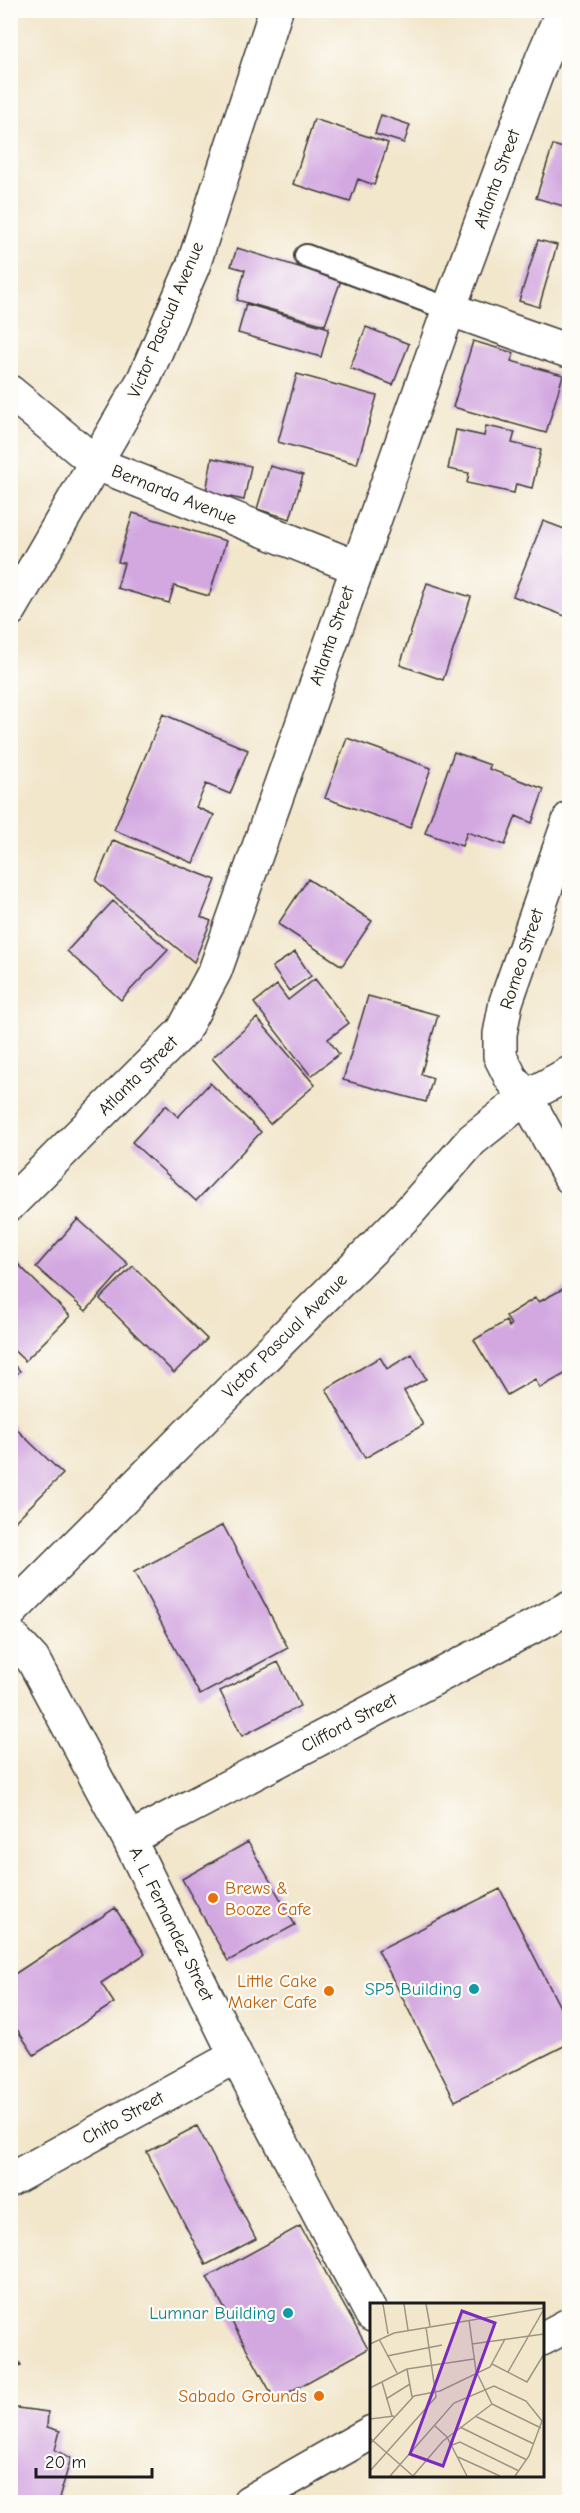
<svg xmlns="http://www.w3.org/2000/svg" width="580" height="2513" font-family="'Comic Neue',sans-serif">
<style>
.building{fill:#d3a8e1}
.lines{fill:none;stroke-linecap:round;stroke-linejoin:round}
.service-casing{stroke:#3c3a36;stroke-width:26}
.minor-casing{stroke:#3c3a36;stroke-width:36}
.tertiary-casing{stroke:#3c3a36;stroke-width:36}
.service{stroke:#fff;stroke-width:22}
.minor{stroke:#fff;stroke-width:33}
.tertiary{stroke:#fff;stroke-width:33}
.food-dot{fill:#e8710a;stroke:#fdfcf7;stroke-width:2}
.culture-dot{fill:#0f9aa8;stroke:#fdfcf7;stroke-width:2}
.labels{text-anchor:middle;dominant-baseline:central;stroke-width:4.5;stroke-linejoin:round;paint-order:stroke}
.street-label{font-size:18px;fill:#1c1c1c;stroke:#fdfcf7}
.food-label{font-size:18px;fill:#c56008;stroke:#fdfcf7;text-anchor:end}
.culture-label{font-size:18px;fill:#0d838f;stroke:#fdfcf7;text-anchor:end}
.inset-road{fill:none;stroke:#9c9585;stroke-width:1.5}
.view{fill:#7b2cbf;fill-opacity:0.15;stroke:#7b2cbf;stroke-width:3}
.inset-edge{fill:none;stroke:#1c1c1c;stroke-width:3}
</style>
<rect width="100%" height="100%" fill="#fdfcf7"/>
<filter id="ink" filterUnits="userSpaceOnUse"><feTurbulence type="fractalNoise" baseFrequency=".0167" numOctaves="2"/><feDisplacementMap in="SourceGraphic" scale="12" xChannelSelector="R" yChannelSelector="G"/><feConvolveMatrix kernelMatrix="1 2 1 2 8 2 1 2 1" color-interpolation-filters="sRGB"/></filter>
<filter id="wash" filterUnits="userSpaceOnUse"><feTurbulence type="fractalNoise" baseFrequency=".008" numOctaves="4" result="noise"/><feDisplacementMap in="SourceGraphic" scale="24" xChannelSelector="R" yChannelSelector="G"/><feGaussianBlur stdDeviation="1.35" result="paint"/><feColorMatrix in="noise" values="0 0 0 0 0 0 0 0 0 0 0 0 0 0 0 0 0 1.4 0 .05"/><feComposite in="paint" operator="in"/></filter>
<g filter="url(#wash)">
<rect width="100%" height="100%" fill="#f2e6cb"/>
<g id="blocks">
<path class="building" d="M 381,115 L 410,125 L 404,143 L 375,134 Z
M 314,119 L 388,143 L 374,185 L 358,179 L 350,202 L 293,184 Z
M 553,145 L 570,150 L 570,208 L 536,198 Z
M 538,240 L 557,245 L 539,307 L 519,301 Z
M 237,248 L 341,280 L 325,325 L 237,300 L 245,270 L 231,266 Z
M 246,304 L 329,328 L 321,357 L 238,333 Z
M 366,327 L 409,344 L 393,385 L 350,368 Z
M 473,341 L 514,353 L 511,361 L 563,375 L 546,433 L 453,407 Z
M 297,374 L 377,396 L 357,464 L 278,442 Z
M 486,426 L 515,432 L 512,443 L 541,450 L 532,488 L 516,484 L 514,493 L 467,483 L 469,473 L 448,469 L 456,430 L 484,436 Z
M 212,458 L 251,466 L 244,500 L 206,492 Z
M 270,466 L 303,475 L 290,519 L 257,509 Z
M 133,513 L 226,541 L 209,596 L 174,586 L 169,603 L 117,588 L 124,563 L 118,562 Z
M 543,521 L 570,531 L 570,618 L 513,596 Z
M 427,583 L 471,597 L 443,680 L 400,665 Z
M 163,714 L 248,750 L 230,794 L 206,784 L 196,807 L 214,815 L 193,863 L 114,830 Z
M 347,738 L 431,768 L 410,828 L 325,798 Z
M 454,752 L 490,765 L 489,769 L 544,789 L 532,823 L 516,816 L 505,845 L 467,832 L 462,846 L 425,833 Z
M 113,840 L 216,880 L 201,917 L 211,921 L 194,962 L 96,881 Z
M 308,879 L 372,921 L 342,966 L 278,924 Z
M 113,901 L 168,950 L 121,1000 L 67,951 Z
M 295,952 L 311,976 L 289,991 L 272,967 Z
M 315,979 L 349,1023 L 328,1039 L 339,1054 L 311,1076 L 254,1003 L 277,985 L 288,1000 Z
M 368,996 L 438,1015 L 421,1074 L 433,1078 L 426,1102 L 343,1080 Z
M 257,1018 L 315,1085 L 270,1124 L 212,1058 Z
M 210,1083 L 261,1132 L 196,1201 L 132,1142 L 166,1105 L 178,1117 Z
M 78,1219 L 128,1264 L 86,1311 L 36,1267 Z
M 10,1256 L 70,1316 L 25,1361 L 10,1347 Z
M 133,1266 L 207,1339 L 174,1373 L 100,1299 Z
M 570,1285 L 570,1371 L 540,1388 L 535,1379 L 507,1395 L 474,1340 L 506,1321 L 509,1327 L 511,1325 L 506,1316 L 535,1298 L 539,1302 Z
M 412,1354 L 426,1379 L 404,1391 L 423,1425 L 365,1458 L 326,1389 L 380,1357 L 387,1369 Z
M 10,1361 L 20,1371 L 10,1381 Z
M 10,1423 L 63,1474 L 10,1526 Z
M 223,1525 L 288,1648 L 200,1695 L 134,1572 Z
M 278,1662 L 300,1706 L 242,1736 L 220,1691 Z
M 248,1842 L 295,1925 L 228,1961 L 182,1879 Z
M 500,1889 L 570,2027 L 570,2043 L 455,2101 L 378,1950 Z
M 115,1908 L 145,1954 L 101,1983 L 114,2003 L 34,2055 L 10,2019 L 10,1977 Z
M 197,2126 L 256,2239 L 206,2265 L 147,2152 Z
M 300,2226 L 368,2349 L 275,2400 L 207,2277 Z
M 10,2346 L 21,2365 L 10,2371 Z
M 10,2407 L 48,2412 L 47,2427 L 60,2431 L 55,2450 L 71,2458 L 58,2502 L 10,2502 Z"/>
</g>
</g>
<g filter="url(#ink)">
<use href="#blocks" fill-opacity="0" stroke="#3c3a36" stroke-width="1.5"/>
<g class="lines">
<defs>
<path id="service" d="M 306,256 L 449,309"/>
<path id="minor" d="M 449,309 L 565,350
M 10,392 L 97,464 L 356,567
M 10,610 L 144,379 L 193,266 L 276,10
M 570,818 L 506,1002 L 500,1034 L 500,1056 L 511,1078 L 526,1097 L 570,1177
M 10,1204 L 183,1031 L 215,971 L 449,309 L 542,59 L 563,10
M 10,1612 L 409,1212 L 472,1140 L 526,1097 L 570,1073
M 10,1635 L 33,1660 L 129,1839 L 236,2056 L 372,2315
M 129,1839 L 570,1607
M 10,2180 L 236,2056"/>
<path id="tertiary" d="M 542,2339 L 570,2324
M 249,2502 L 372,2432"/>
</defs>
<use href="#service" class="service-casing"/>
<use href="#minor" class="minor-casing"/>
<use href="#tertiary" class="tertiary-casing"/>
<use href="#service" class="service"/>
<use href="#minor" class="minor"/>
<use href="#tertiary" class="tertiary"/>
</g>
</g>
<g class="food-dot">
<circle cx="213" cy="1898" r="6"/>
<circle cx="329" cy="1991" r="6"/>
<circle cx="319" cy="2396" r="6"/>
</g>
<g class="culture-dot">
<circle cx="474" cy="1989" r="6"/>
<circle cx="288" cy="2313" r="6"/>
</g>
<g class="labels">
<g class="street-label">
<text transform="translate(497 179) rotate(-70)">Atlanta Street</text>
<text transform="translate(166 320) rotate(-67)">Victor Pascual Avenue</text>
<text transform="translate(174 495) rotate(22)">Bernarda Avenue</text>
<text transform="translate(332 636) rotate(-71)">Atlanta Street</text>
<text transform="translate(522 959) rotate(-72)">Romeo Street</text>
<text transform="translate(138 1076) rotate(-45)">Atlanta Street</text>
<text transform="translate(285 1336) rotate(-45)">Victor Pascual Avenue</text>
<text transform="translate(349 1723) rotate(-28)">Clifford Street</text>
<text transform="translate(171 1924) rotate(64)">A. L. Fernandez Street</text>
<text transform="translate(123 2118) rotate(-29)">Chito Street</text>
</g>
<g class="food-label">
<text x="225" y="1888" text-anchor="start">Brews &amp;<tspan x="225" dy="21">Booze Cafe</tspan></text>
<text x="317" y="1981">Little Cake<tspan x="317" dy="21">Maker Cafe</tspan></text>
<text x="307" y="2396">Sabado Grounds</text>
</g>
<g class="culture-label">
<text x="462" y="1989">SP5 Building</text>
<text x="276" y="2313">Lumnar Building</text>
</g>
</g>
<g transform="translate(370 2303)">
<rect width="174" height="174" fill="#f2e6cb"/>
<path class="inset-road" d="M 13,1 L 18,31M 34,1 L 38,27M 56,1 L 60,23M 99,17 L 106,68 L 122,101M 9,36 L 27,70M 0,41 L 24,30 L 174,5M 102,41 L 174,31M 17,53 L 72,42M 122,61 L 157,79 L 174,51M 37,66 L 42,94M 138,69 L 174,6M 12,79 L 22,113M 0,85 L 37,66 L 104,56M 16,96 L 40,81M 122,101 L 171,125M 105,113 L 164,141M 0,116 L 24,113M 65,123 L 77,134 L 97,173M 90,124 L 157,157M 0,135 L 43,173M 0,141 L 44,93 L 70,88 L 120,64 L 135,36M 82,142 L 90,139 L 149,168M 88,154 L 130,173M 0,168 L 66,94 L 56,24M 20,173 L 84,100 L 124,83 L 156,98 L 172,118 L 159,153 L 145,173M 43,173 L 73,138 L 122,101"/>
<path class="view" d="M 92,8 L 125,20 L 73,163 L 40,151 Z"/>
<rect width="174" height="174" class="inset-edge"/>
</g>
<rect width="580" height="2513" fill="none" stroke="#fdfcf7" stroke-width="36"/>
<path d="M36 2468v9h116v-9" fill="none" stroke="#1c1c1c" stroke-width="3"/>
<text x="45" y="2468" font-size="18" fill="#1c1c1c" stroke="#fdfcf7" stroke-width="4.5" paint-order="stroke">20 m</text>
</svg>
